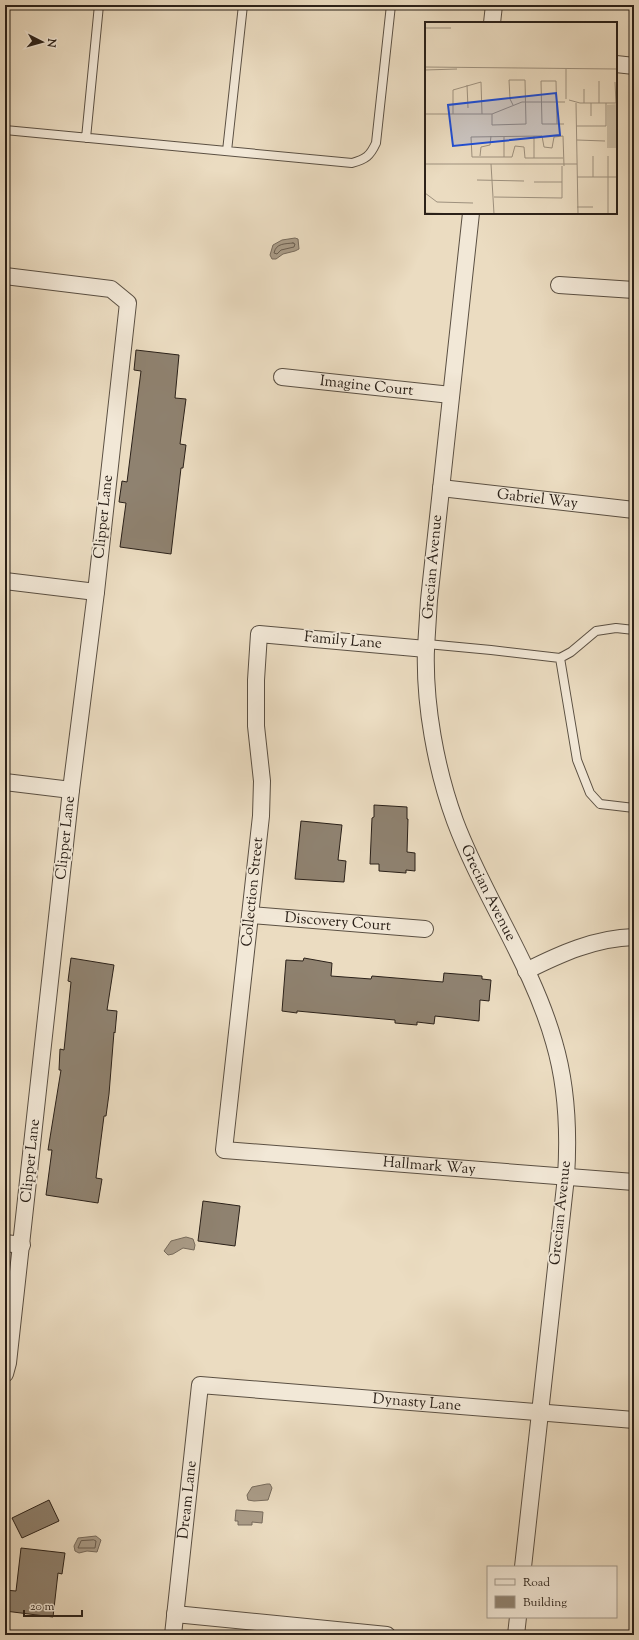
<svg xmlns="http://www.w3.org/2000/svg" width="639" height="1640" font-family="'Sorts Mill Goudy',serif">
<style>
.water{fill:#aa9c88;stroke:#776b5c}
.lines{fill:none;stroke-linecap:round;stroke-linejoin:round}
.shore{stroke:#6a5e50;stroke-width:1}
.building{fill:#8f8270;stroke:#2b2119}
.lane-casing{stroke:#5b5043;stroke-width:10}
.street-casing{stroke:#5b5043;stroke-width:18}
.lane{stroke:#f2e8d7;stroke-width:8}
.street{stroke:#f2e8d7;stroke-width:16}
.labels{text-anchor:middle;dominant-baseline:central;stroke-width:3.5;stroke-linejoin:round;paint-order:stroke}
.street-label{font-size:15px;fill:#2b2119;stroke:#f2e8d7}
.inset-road{fill:none;stroke:#9e917e;stroke-width:1}
.view{fill:#1d4ed8;fill-opacity:0.15;stroke:#1d4ed8;stroke-width:2}
.inset-edge{fill:none;stroke:#2b2119;stroke-width:2}
</style>
<rect width="100%" height="100%" fill="#ebdcc1"/>
<filter id="stains"><feTurbulence type="fractalNoise" baseFrequency=".005" numOctaves="4"/><feColorMatrix values="0 0 0 0 .2 0 0 0 0 .09 0 0 0 0 .02 0 0 0 .5 -.17"/></filter>
<radialGradient id="worn" r=".72"><stop offset=".6" stop-color="#630" stop-opacity="0"/><stop offset="1" stop-color="#630" stop-opacity=".3"/></radialGradient>
<path class="water" d="M 295,238 L 298,239 L 299,249 L 295,251 L 283,254 L 276,259 L 272,259 L 270,255 L 273,245 L 282,240 Z
M 186,1237 L 193,1239 L 195,1245 L 194,1250 L 183,1248 L 173,1254 L 168,1255 L 164,1251 L 171,1241 Z
M 267,1484 L 270,1484 L 272,1488 L 268,1500 L 254,1501 L 248,1500 L 247,1495 L 252,1487 Z
M 236,1510 L 263,1512 L 262,1523 L 252,1522 L 252,1525 L 238,1525 L 238,1521 L 235,1521 Z
M 96,1536 L 101,1540 L 97,1552 L 87,1551 L 79,1553 L 75,1551 L 74,1546 L 78,1538 Z"/>
<g class="lines">
<path class="shore" d="M 293,243 L 295,244 L 294,247 L 281,250 L 277,254 L 274,253 C 276,243 285,244 293,243 Z
M 94,1540 L 96,1541 L 95,1548 L 78,1548 L 81,1541 Z"/>
</g>
<path class="building" d="M 136,350 L 179,355 L 175,398 L 186,399 L 180,444 L 186,445 L 183,468 L 181,468 L 171,554 L 120,547 L 126,503 L 119,502 L 122,481 L 127,482 L 141,371 L 134,370 Z
M 374,805 L 407,807 L 407,819 L 408,819 L 407,852 L 415,853 L 415,871 L 406,870 L 406,873 L 379,871 L 379,864 L 370,864 L 372,818 L 374,817 Z
M 301,821 L 342,825 L 338,860 L 346,861 L 344,882 L 295,879 Z
M 71,958 L 114,965 L 107,1010 L 117,1011 L 115,1033 L 114,1032 L 109,1094 L 106,1116 L 104,1116 L 96,1178 L 102,1179 L 98,1203 L 46,1195 L 52,1150 L 48,1150 L 61,1070 L 59,1070 L 60,1049 L 64,1050 L 71,982 L 68,981 Z
M 304,958 L 332,963 L 331,976 L 371,979 L 372,976 L 443,982 L 444,973 L 482,976 L 482,979 L 491,980 L 489,1001 L 480,1000 L 479,1021 L 435,1016 L 434,1024 L 417,1022 L 417,1025 L 395,1023 L 395,1020 L 297,1011 L 297,1013 L 282,1011 L 286,960 L 303,961 Z
M 203,1201 L 240,1206 L 235,1246 L 198,1241 Z
M 49,1500 L 59,1521 L 22,1538 L 12,1518 Z
M 21,1548 L 65,1553 L 62,1574 L 58,1573 L 53,1617 L 5,1611 L 5,1590 L 16,1591 Z"/>
<g class="lines">
<defs>
<path id="lane" d="M 5,130 L 352,163 C 366,159 370,156 376,143 L 391,5
M 86,138 L 99,5
M 227,151 L 243,5
M 427,644 L 491,650 L 560,658 L 571,652 L 596,631 L 616,628 L 634,630
M 560,658 L 577,760 L 590,793 L 600,804 L 634,808"/>
<g id="street">
<path d="M 492,23 L 494,5"/>
<path d="M 616,64 L 634,66"/>
<path id="s1" d="M 471,213 L 429,600 C 428,616 427,632 426,648 C 424,704 436,769 455,821 C 483,896 532,964 554,1042 C 567,1086 569,1131 566,1177 L 523,1567"/>
<path d="M 5,276 L 111,289 L 128,303 L 96,592 L 71,790 L 8,1363 L 5,1374"/>
<path d="M 559,285 L 634,290"/>
<path id="s2" d="M 282,377 L 451,395"/>
<path id="s3" d="M 441,488 L 634,510"/>
<path d="M 5,581 L 96,592"/>
<path id="s4" d="M 426,649 L 259,634 L 256,680 L 256,726 L 262,781 L 261,816 L 224,1150 L 634,1182"/>
<path d="M 5,782 L 71,790"/>
<path id="s5" d="M 250,915 L 425,929"/>
<path d="M 526,971 C 560,954 595,938 634,937"/>
<path d="M 5,1243 L 22,1245"/>
<path d="M 175,1614 L 387,1635"/>
<path id="s6" d="M 173,1635 L 200,1385 L 634,1420"/>
<path d="M 516,1635 L 518,1617"/>
</g>
</defs>
<use href="#lane" class="lane-casing"/>
<use href="#street" class="street-casing"/>
<use href="#lane" class="lane"/>
<use href="#street" class="street"/>
</g>
<g class="labels">
<g class="street-label">
<text stroke="none"><textPath href="#s2" startOffset="85">Imagine Court</textPath></text>
<text stroke="none"><textPath href="#s3" startOffset="97">Gabriel Way</textPath></text>
<text transform="translate(104 517) rotate(-84)">Clipper Lane</text>
<text transform="translate(433 567) rotate(-85)">Grecian Avenue</text>
<text transform="translate(343 641) rotate(5)">Family Lane</text>
<text transform="translate(66 838) rotate(-84)">Clipper Lane</text>
<text transform="translate(253 892) rotate(-84)">Collection Street</text>
<text stroke="none"><textPath href="#s1" startOffset="693">Grecian Avenue</textPath></text>
<text stroke="none"><textPath href="#s5" startOffset="88">Discovery Court</textPath></text>
<text transform="translate(31 1161) rotate(-84)">Clipper Lane</text>
<text stroke="none"><textPath href="#s4" startOffset="892">Hallmark Way</textPath></text>
<text transform="translate(561 1213) rotate(-84)">Grecian Avenue</text>
<text stroke="none"><textPath href="#s6" startOffset="469">Dynasty Lane</textPath></text>
<text stroke="none"><textPath href="#s6" startOffset="136">Dream Lane</textPath></text>
</g>
</g>
<g transform="translate(425 22)">
<rect width="192" height="192" fill="#ebdcc1"/>
<path d="M 192,82 L 192,126 L 182,126 L 182,83 Z" fill="#cabca4"/>
<path class="inset-road" d="M 0,6 L 26,6M 0,45 L 192,47M 0,48 L 32,47M 174,59 L 174,81M 190,60 L 191,81M 42,63 L 43,86M 159,67 L 159,81M 141,77 L 141,47M 144,78 L 155,81 L 192,81M 151,81 L 153,192M 166,81 L 166,94M 0,92 L 67,92 L 97,80 L 140,80M 28,92 L 28,68 L 56,60 L 57,92M 67,92 L 67,103 L 101,102 L 100,58 L 84,58 L 85,77 L 88,83M 132,102 L 131,59 L 116,59 L 117,102 L 139,102M 151,104 L 181,104 L 181,81M 152,118 L 180,119M 55,134 L 56,125 L 65,123 L 66,114M 183,134 L 183,192M 79,135 L 79,115M 109,136 L 109,114M 138,136 L 100,136 L 99,125 L 90,124 L 87,135 L 47,135 L 46,115 L 117,114 L 119,125 L 127,126 L 129,115 L 138,114 L 139,144M 0,142 L 152,142M 66,142 L 69,192M 152,155 L 192,155M 168,155 L 168,134M 52,158 L 99,159M 109,160 L 137,160M 0,171 L 12,180 L 48,181M 69,175 L 137,176 L 137,144M 152,185 L 168,185M 0,191 L 38,192"/>
<path class="view" d="M 131,71 L 135,113 L 28,124 L 23,83 Z"/>
<rect width="192" height="192" class="inset-edge"/>
</g>
<rect width="639" height="1640" fill="none" stroke="#ebdcc1" stroke-width="20"/>
<rect x="6" y="6" width="627" height="1628" fill="none" stroke="#2b2119" stroke-width="2"/>
<rect x="10" y="10" width="619" height="1620" fill="none" stroke="#2b2119"/>
<rect x="487" y="1566" width="130" height="52" fill="#f2e8d7" stroke="#a2988b"/>
<rect x="495" y="1579" width="20" height="6" fill="#f2e8d7" stroke="#a2988b"/>
<text x="523" y="1586" font-size="12" fill="#2b2119">Road</text>
<rect x="495" y="1596" width="20" height="12" fill="#8f8270" stroke="#a2988b"/>
<text x="523" y="1606" font-size="12" fill="#2b2119">Building</text>
<g transform="translate(42 42) rotate(96)" stroke="#f2e8d7" stroke-width="3" paint-order="stroke">
<path d="M0-3L7 15L0 10L-7 15Z" fill="#2b2119"/>
<text y="-6" font-size="11" font-weight="bold" text-anchor="middle" fill="#2b2119">N</text>
</g>
<path d="M24 1610v6h58v-6" fill="none" stroke="#2b2119" stroke-width="2"/>
<text x="30" y="1610" font-size="12" fill="#2b2119" stroke="#f2e8d7" stroke-width="3" paint-order="stroke">20 m</text>
<rect width="100%" height="100%" filter="url(#stains)"/>
<rect width="100%" height="100%" fill="url(#worn)"/>
</svg>
